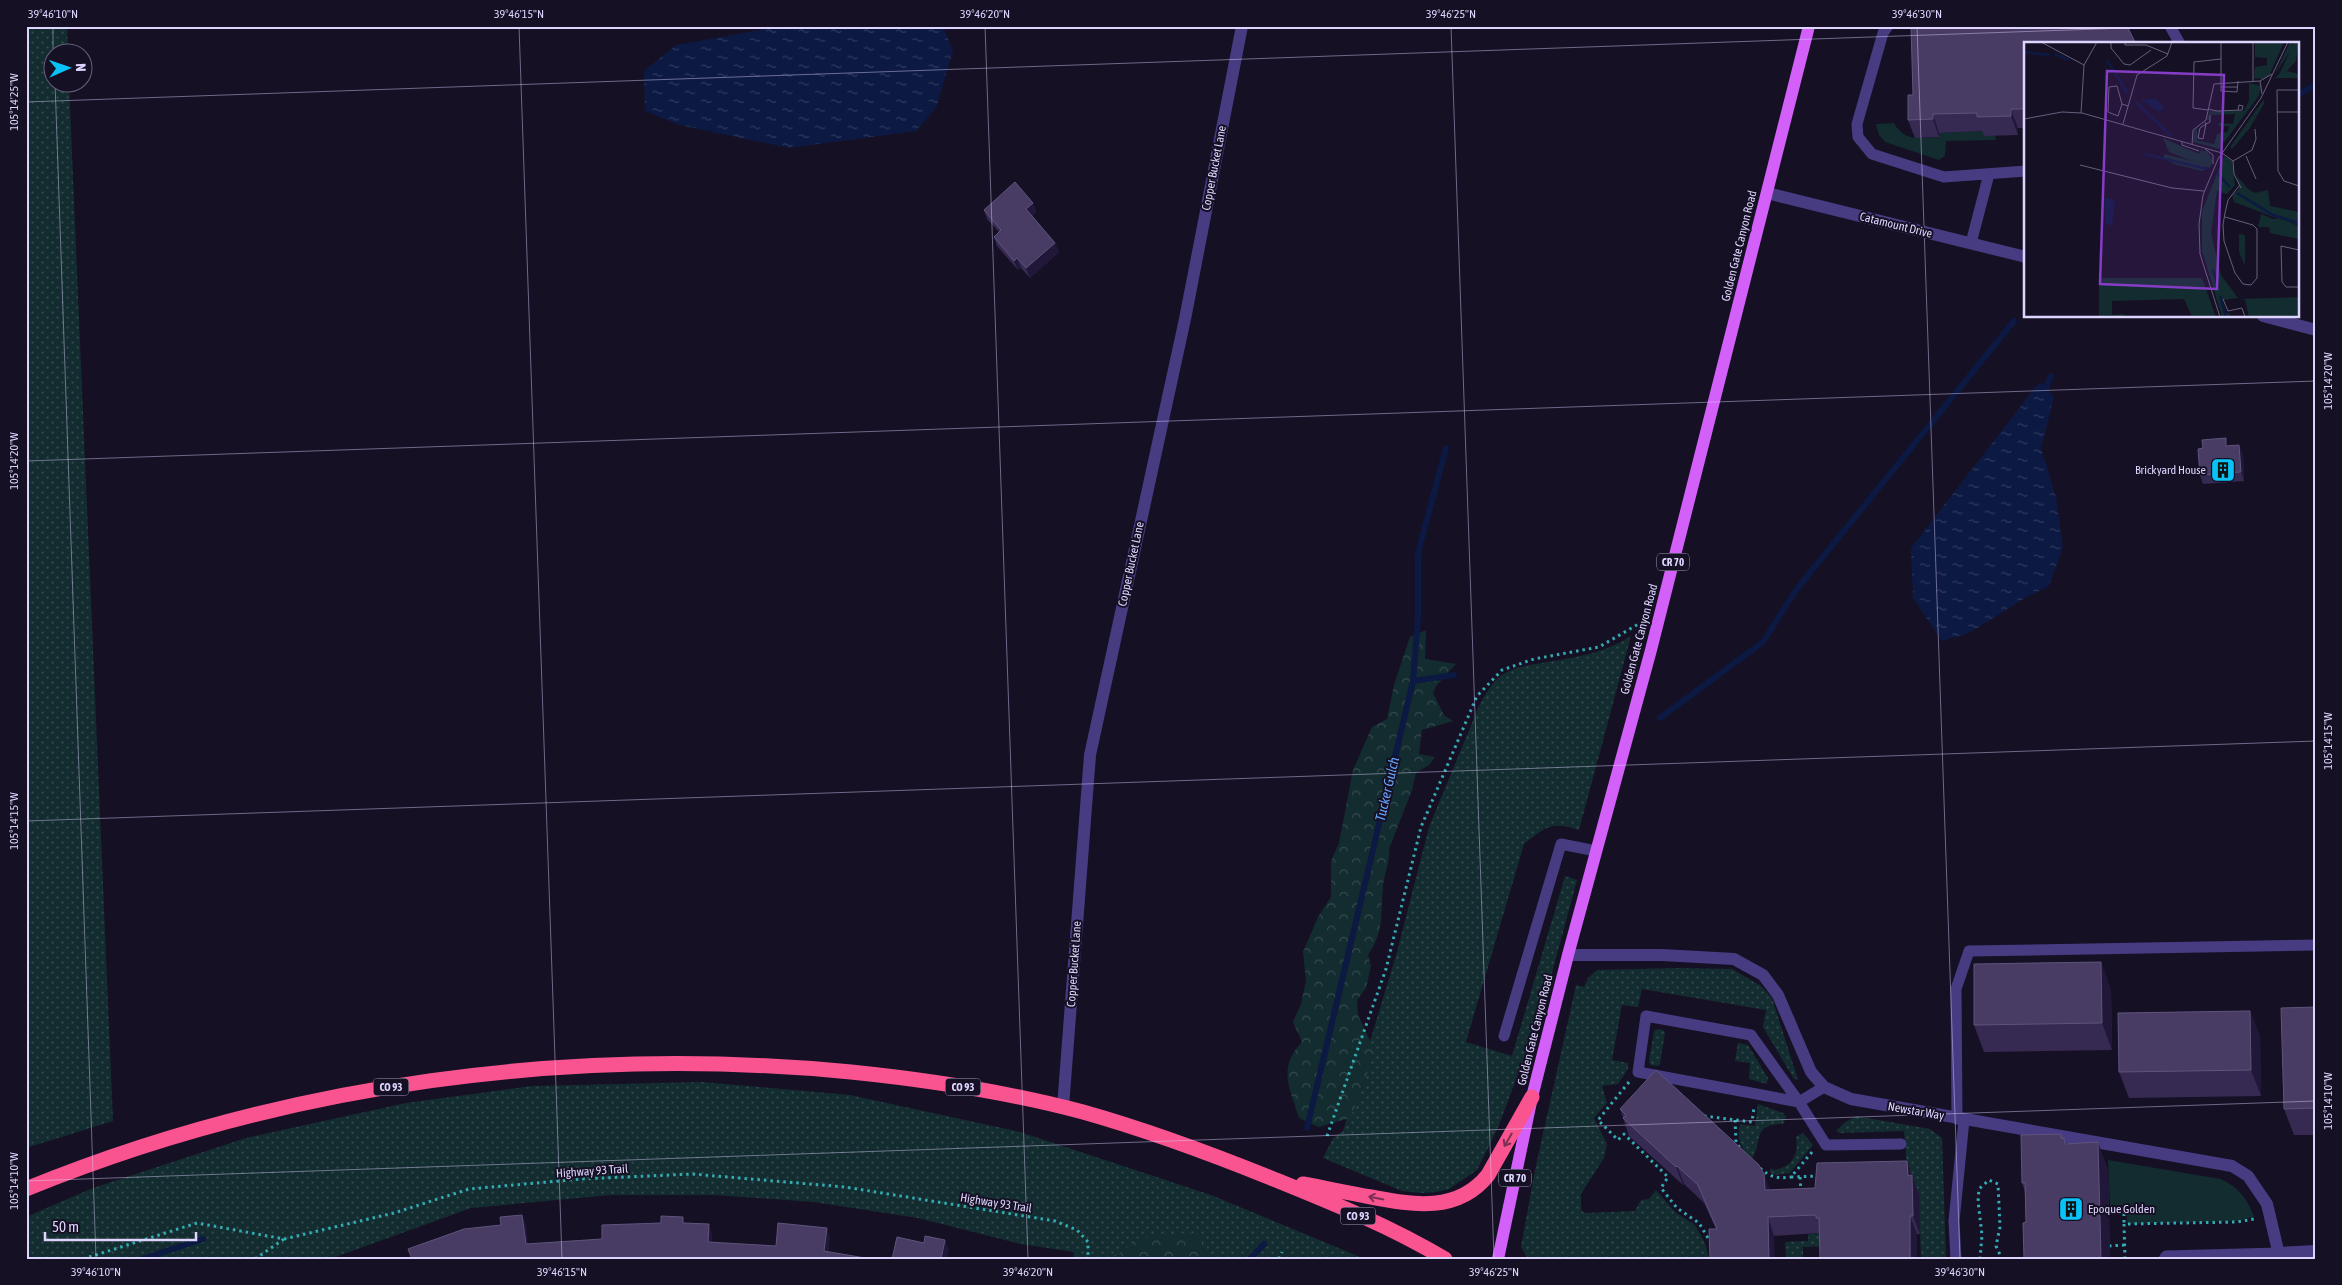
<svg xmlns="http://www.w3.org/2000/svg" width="2342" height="1285" font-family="'Asap Condensed',sans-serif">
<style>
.grass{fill:url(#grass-dots)}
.forest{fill:url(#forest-crowns)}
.garden{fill:#132c2f}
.water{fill:url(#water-ripples)}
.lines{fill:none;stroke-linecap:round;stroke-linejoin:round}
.stream{stroke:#0c1942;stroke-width:6}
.path{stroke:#33abb3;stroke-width:3;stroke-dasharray:2.5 4;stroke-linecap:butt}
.lane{stroke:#473c82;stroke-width:11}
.street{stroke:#473c82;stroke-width:12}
.primary{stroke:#d360f9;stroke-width:12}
.highway{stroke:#f9548f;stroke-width:15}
.wall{fill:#362952}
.shaded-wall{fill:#211738}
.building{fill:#483b64;stroke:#5f547c}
.oneway{stroke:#7c2f55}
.ticks{fill:none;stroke:#ded5fe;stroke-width:1;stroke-opacity:0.45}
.labels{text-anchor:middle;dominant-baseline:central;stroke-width:4;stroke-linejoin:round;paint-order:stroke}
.shield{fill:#161025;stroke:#a29abd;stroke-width:1}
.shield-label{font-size:11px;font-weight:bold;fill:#ded5fe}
.street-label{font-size:12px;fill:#ded5fe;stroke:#161025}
.poi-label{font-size:12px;fill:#ded5fe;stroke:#161025;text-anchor:end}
.water-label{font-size:14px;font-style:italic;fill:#67a4fa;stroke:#161025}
.inset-river{fill:none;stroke:#0c1942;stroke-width:2.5}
.inset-road{fill:none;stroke:#665f7c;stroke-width:1}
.view{fill:#853dc5;fill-opacity:0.15;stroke:#853dc5;stroke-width:2.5}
.inset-edge{fill:none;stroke:#ded5fe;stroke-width:2.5}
.neatline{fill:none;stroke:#ded5fe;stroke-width:2}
.ticks-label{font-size:12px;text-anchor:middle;fill:#ded5fe}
</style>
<defs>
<pattern id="grass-dots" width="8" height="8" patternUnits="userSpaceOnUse" patternTransform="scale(1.25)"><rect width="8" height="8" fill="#132c2f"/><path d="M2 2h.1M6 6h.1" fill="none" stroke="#354a4e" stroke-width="1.8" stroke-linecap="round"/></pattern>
<pattern id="forest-crowns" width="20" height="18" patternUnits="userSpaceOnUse" patternTransform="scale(1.25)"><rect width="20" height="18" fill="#132c2f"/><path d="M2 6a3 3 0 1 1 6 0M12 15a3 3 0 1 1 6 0" fill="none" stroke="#354a4e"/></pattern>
<pattern id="water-ripples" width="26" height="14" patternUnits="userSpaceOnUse" patternTransform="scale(1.25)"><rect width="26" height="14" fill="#0c1942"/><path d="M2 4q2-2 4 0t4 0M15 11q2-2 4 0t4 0" fill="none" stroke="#2f3a5e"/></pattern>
</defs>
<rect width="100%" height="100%" fill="#161025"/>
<path class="grass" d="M 26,26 L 67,26 L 68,52 L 52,52 L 52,82 L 69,83 L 113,1121 L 26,1148 Z
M 1631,636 L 1579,830 C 1550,821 1546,827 1524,844 L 1466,1042 L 1512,1056 L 1565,876 L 1577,880 L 1542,1010 L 1497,1130 L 1477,1170 L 1449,1189 L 1437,1192 L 1421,1193 L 1402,1191 L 1323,1158 L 1333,1138 L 1343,1131 L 1397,952 L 1429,827 L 1479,706 C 1485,695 1492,682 1502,675 C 1515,666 1532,665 1547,662 C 1577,657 1605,653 1631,636 Z
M 1679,968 L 1732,969 L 1761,986 L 1772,998 L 1798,1080 L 1794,1079 L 1763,1027 L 1766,1010 L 1642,989 L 1638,1007 L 1622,1005 L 1612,1060 L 1628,1063 L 1628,1069 L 1618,1084 L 1602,1086 L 1607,1103 L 1594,1118 L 1607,1144 L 1604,1158 L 1581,1194 L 1581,1210 L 1585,1213 L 1635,1211 L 1641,1200 L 1649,1199 L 1656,1190 L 1675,1212 L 1695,1225 L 1705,1243 L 1709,1259 L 1528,1259 L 1521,1247 L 1535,1170 L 1576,985 L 1584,987 L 1588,978 L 1597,970 Z
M 1658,1029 L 1663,1030 L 1665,1033 L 1660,1064 L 1658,1066 L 1650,1065 L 1649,1061 L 1654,1031 Z
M 1738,1043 L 1748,1045 L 1768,1078 L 1767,1084 L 1749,1079 L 1750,1063 L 1735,1061 Z
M 703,1082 L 850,1095 L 1020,1132 L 1211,1195 L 1365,1259 L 1073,1259 L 1074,1252 L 1021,1244 L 918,1218 L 814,1202 L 716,1195 L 611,1195 L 471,1208 L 330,1259 L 26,1259 L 26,1217 L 93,1188 L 246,1138 L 406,1103 L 532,1086 Z
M 1758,1104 L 1783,1113 L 1786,1117 L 1783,1124 C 1752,1124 1763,1141 1752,1159 C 1741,1150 1736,1138 1740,1124 L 1755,1126 Z
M 1856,1116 L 1930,1129 L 1942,1138 L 1946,1259 L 1921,1259 L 1919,1194 L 1907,1167 L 1904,1131 L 1840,1133 L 1836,1131 L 1844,1123 Z
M 1803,1133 L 1813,1145 L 1790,1173 L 1776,1175 L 1769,1172 L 1771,1168 L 1774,1170 C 1793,1167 1799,1154 1796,1137 Z
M 1823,1233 L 1826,1246 L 1803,1247 L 1803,1259 L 1786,1259 L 1785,1242 L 1808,1241 L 1808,1234 Z"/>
<path class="forest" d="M 1426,630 L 1425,659 L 1456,664 L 1436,686 L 1433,693 L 1444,715 L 1453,721 L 1422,730 L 1419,754 L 1435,757 L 1429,765 L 1416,773 L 1412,790 L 1389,849 C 1390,862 1384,874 1383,887 C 1380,915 1385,930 1368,955 L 1371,966 L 1366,988 L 1357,1000 L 1358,1015 L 1374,1049 L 1363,1088 L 1350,1118 L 1319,1127 L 1299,1118 C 1290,1088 1277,1068 1302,1042 L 1293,1022 L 1301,1004 L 1306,980 L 1303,952 L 1318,917 L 1331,897 L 1331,861 L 1339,843 L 1353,770 L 1372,727 L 1387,719 L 1394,685 L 1410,637 Z
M 1202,1233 L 1200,1241 L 1206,1245 L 1211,1259 L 1101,1259 L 1118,1254 L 1136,1241 L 1157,1234 Z"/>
<path class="garden" d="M 1894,123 C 1904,142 1920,138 1939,137 L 1939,133 L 1984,131 L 1995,135 L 1996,140 L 1946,141 L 1945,156 L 1939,160 L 1885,142 L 1879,135 L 1876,124 Z
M 2108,1160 L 2221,1179 C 2238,1187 2248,1199 2254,1217 L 2237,1221 L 2127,1224 L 2126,1205 L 2110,1205 Z"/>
<path class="water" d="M 782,26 L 943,26 L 953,51 L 936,108 L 916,131 L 789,148 L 679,125 L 645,111 L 644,71 L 676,45 Z
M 2042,383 L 2054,397 L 2041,448 L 2056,497 L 2063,547 L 2049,586 L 2025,598 L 1969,633 L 1942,641 L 1913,598 L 1911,548 L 2037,385 Z"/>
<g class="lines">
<path class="stream" d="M 2298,95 L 2316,84
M 2043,395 L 2051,376
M 1413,681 L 1454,675
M 1660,718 L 1763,642 L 1796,590 L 2014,321
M 1307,1128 L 1413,681 L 1418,618 L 1418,553 L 1446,448
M 142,1259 L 203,1239
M 1250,1259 L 1264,1244"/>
<path class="path" d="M 1629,1082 L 1598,1120 L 1618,1140 L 1624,1134 L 1668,1177 L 1661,1188 L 1677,1208 L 1699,1223 L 1711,1243
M 1704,1116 L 1752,1122 L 1754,1107
M 1735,1120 L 1736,1142 L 1741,1150
M 1327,1136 L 1386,969 L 1421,827 L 1477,696 L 1502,670 L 1534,659 L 1599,647 L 1642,622
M 1812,1152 L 1791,1177 L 1819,1176
M 1760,1168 C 1770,1177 1777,1179 1791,1177
M 1800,1177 L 1801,1191
M 2110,1208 L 2124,1208 L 2124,1224
M 2109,1246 L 2125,1245
M 83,1259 L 197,1223 L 284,1239 L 394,1213 L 469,1189 L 581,1179 L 692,1174 L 845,1187 L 1055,1221 L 1077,1230 L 1088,1242 L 1088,1259
M 255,1259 L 284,1239
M 1279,1259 L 1282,1252
M 1980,1259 L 1982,1235 L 1978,1201 L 1979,1189 L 1989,1180 L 1998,1184 L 2000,1227 L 1996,1246 L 2002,1259
M 2125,1259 L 2124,1224 L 2237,1222 L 2254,1219"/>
<path class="lane" d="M 1888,26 L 1883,33 L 1857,124 L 1858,137 L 1872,154 L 1944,177 L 2026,171
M 2170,26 L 2180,44
M 1971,243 L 1989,174
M 1504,1036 L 1561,844 L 1596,851
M 1824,1087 L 1799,1102 L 1638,1072 L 1646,1016 L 1751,1035 L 1799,1102 L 1826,1145 L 1901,1144
M 1957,1119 L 1956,989 L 1969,951 L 2316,945
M 1956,1259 L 1954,1221 L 1964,1120
M 2164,1259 L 2166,1256 L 2279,1253"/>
<path class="street" d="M 1767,193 L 2026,257
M 2263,316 L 2316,330
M 1568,955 L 1662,955 L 1734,959 L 1763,975 L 1778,995 L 1811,1072 L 1824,1087 L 1851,1099 L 2232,1166 L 2248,1176 L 2267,1204 L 2280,1259
M 1063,1107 L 1090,755 L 1185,319 L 1242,26
M 2279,1253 L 2316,1251"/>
<path class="primary" d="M 1498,1259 L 1532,1097 L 1568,955 L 1651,650 L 1809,26"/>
<path class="highway" d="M 1303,1184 C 1325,1188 1348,1193 1371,1197 C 1413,1205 1458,1213 1488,1175 L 1532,1097
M 26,1189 C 285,1083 573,1045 851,1072 C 929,1080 1008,1092 1083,1112 C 1147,1130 1209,1153 1271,1178 C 1330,1202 1390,1226 1445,1259"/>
</g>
<path class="wall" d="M 2026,44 L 2026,128 L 2018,128 L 2018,135 L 1984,136 L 1982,131 L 1939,133 L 1939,137 L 1915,138 L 1908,120 L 1913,95 Z
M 1033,203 L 1036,212 L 1032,216 L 1055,243 L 1059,252 L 1030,278 L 1021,268 L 1018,270 L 997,246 L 994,237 L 999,232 L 987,219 L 984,210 Z
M 2229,446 L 2243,455 L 2244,481 L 2203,484 L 2200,475 Z
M 2111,989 L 2112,1050 L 1984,1052 L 1974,1025 Z
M 2316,1007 L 2316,1135 L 2294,1135 L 2284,1109 Z
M 2250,1011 L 2260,1037 L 2261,1096 L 2129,1098 L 2119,1072 Z
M 1620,1109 L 1770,1190 L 1815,1188 L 1907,1161 L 1919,1194 L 1920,1234 L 1917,1234 L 1917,1259 L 1820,1259 L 1819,1233 L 1774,1236 L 1716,1229 L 1704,1203 L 1684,1184 L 1683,1185 L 1629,1136 Z
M 2062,1138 L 2066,1144 L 2108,1169 L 2110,1259 L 2024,1259 L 2026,1222 L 2025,1192 L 2022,1183 Z"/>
<path class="shaded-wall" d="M 2011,109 L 2018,128 L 2018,135 L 2011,116 Z
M 1933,114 L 1939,133 L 1939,137 L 1933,119 Z
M 1033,203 L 1036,212 L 1029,218 L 1026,209 Z
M 1055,243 L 1059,252 L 1030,278 L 1026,268 Z
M 1017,258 L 1021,268 L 1018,270 L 1014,261 Z
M 2239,445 L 2243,455 L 2244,481 L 2241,472 Z
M 2101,962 L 2111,989 L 2112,1050 L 2102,1023 Z
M 2250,1011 L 2260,1037 L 2261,1096 L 2251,1070 Z
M 2098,1142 L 2108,1169 L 2110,1259 L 2101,1259 Z
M 1907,1161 L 1919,1194 L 1920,1234 L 1913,1216 L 1908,1176 Z
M 1677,1166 L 1684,1184 L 1683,1185 L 1676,1167 Z
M 1764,1174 L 1771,1192 L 1765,1190 Z
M 522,1215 L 526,1224 L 529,1253 L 526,1244 Z
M 1910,1216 L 1917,1234 L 1917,1259 L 1911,1259 Z
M 1768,1217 L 1774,1236 L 1775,1259 L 1769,1259 Z
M 709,1224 L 712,1233 L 712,1252 L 708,1242 Z
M 827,1228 L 830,1237 L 828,1259 L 824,1251 Z
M 945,1240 L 949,1249 L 947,1259 L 941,1259 Z"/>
<path class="building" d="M 1911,26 L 2127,26 L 2136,44 L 2026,44 L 2026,109 L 2011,109 L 2011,116 L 1977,117 L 1977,113 L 1933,114 L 1933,119 L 1908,120 L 1908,95 L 1913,95 Z
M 1015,182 L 1033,203 L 1026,209 L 1055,243 L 1026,268 L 1017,258 L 1014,261 L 994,237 L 1001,230 L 984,210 Z
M 2226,438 L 2226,446 L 2239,445 L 2241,472 L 2200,475 L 2198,449 L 2203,448 L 2202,440 Z
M 2101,962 L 2102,1023 L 1974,1025 L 1974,964 Z
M 2316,1007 L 2316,1120 L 2314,1120 L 2314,1108 L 2284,1109 L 2281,1008 Z
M 2250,1011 L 2251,1070 L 2119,1072 L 2118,1013 Z
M 1656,1070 L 1759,1165 L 1764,1174 L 1765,1190 L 1815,1188 L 1817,1163 L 1907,1161 L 1908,1176 L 1912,1175 L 1913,1216 L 1910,1216 L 1910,1258 L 1914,1258 L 1914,1259 L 1820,1259 L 1819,1218 L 1816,1218 L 1816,1215 L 1768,1217 L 1769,1259 L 1710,1259 L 1709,1229 L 1717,1229 L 1698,1185 L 1677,1166 L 1676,1167 L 1623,1118 L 1626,1115 L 1620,1109 Z
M 2061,1134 L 2061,1138 L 2064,1138 L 2065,1144 L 2098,1142 L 2101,1259 L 2024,1259 L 2023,1223 L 2026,1222 L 2025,1183 L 2022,1183 L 2021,1135 Z
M 522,1215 L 526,1244 L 602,1239 L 602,1225 L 661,1223 L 661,1216 L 683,1217 L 683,1223 L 709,1224 L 708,1242 L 776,1246 L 778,1223 L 827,1228 L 824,1251 L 871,1259 L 412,1259 L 408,1249 L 464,1229 L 501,1225 L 500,1217 Z
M 925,1236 L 945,1240 L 941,1259 L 892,1259 L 897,1237 L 924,1243 Z"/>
<defs><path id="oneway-shaft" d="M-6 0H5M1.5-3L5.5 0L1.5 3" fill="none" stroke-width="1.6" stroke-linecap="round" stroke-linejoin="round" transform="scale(1.25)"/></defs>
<g class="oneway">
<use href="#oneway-shaft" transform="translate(1508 1140) rotate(120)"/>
<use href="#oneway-shaft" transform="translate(1376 1198) rotate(-169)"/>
</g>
<path class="ticks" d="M 53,26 L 53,52M 519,26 L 562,1259M 985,26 L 1028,1259M 1451,26 L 1494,1259M 1917,26 L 1960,1259M 55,82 L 96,1259M 26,102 L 2183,26M 26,461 L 2316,381M 26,821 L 2316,741M 26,1181 L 2316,1101"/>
<defs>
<symbol id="building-square" viewBox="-11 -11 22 22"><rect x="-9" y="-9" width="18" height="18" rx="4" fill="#09c2f6" stroke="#161025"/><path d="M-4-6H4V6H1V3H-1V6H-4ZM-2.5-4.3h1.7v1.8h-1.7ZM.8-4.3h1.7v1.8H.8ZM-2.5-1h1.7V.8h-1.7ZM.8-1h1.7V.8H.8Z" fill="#111"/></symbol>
</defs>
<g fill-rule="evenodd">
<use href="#building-square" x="2209" y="456" width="28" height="28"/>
<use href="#building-square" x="2057" y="1195" width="28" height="28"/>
</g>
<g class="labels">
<g class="shield">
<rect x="1657" y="553.5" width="32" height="17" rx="4"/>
<rect x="373.5" y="1078.5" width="35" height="17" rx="4"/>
<rect x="945.5" y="1078.5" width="35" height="17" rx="4"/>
<rect x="1499" y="1169.5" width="32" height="17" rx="4"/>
<rect x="1340.5" y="1207.5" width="35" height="17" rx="4"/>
</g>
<g class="shield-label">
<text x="1673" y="562">CR 70</text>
<text x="391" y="1087">CO 93</text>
<text x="963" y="1087">CO 93</text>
<text x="1515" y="1178">CR 70</text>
<text x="1358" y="1216">CO 93</text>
</g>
<g class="street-label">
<text transform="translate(1214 168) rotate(-79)">Copper Bucket Lane</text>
<text transform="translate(1896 225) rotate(14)">Catamount Drive</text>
<text transform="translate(1739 246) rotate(-76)">Golden Gate Canyon Road</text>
<text transform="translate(1131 564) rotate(-78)">Copper Bucket Lane</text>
<text transform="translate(1639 639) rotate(-75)">Golden Gate Canyon Road</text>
<text transform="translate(1074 964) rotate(-86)">Copper Bucket Lane</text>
<text transform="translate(1535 1030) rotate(-76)">Golden Gate Canyon Road</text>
<text transform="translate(1916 1111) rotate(10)">Newstar Way</text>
<text transform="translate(592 1171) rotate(-4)">Highway 93 Trail</text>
<text transform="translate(996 1203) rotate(9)">Highway 93 Trail</text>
</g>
<g class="poi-label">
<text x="2206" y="470">Brickyard House</text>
<text x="2088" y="1209" text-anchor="start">Epoque Golden</text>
</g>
<g class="water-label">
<text transform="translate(1387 789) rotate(-77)">Tucker Gulch</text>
</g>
</g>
<g transform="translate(2024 42)">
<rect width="275" height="275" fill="#161025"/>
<path d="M 231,0 L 260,0 L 245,34 L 240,37 L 230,36 L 231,25 L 243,23 L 243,16 L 231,15 ZM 266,0 L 269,0 L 267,6 L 270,0 L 275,0 L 272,19 L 263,29 L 275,32 L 275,36 L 251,36 L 256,31 L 266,9 L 250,34 ZM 225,41 L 238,44 L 234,55 L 195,107 L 169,100 L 170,88 L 173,85 L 173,98 L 190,102 L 193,92 L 204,90 L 205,84 L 195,84 L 194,81 L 209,82 L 211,72 L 185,73 L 185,79 L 183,77 L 186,69 L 220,69 L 225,59 ZM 240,57 L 240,62 L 225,87 L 208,107 L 206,105 ZM 139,96 L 175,112 L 177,108 L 161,102 L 184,110 L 189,119 L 186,126 L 145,110 ZM 200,114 L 208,119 L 211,143 L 203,152 L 193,149 L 187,191 L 197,233 L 214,256 L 198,258 L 202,271 L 207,272 L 204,275 L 198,275 L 178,209 L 178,169 ZM 212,121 L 214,135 L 224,147 L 231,151 L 244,148 L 246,164 L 275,170 L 275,183 L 256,177 L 275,184 L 275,197 L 246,191 L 245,185 L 234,185 L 237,172 L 249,177 L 255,177 L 210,160 L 208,153 L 215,147 ZM 215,192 L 221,193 L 221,224 L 215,210 ZM 75,236 L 178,236 L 192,275 L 168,275 L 160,257 L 88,259 L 88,273 L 100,272 L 101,275 L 75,275 ZM 275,255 L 275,275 L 225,275 L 221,258 L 217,257 Z" fill="#132c2f"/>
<path d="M 141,112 L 179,122 L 183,126 L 178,129 L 150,122 L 138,116 ZM 229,159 L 241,167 L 269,172 L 265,176 L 271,176 L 272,172 L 275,182 L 229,167 L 226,162 Z" fill="#132c2f"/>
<path d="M 132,57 L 140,65 L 136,70 L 117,58 ZM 84,156 L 91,159 L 88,184 L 82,181 L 80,157 Z" fill="#0c1942"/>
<path class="inset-river" d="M 0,10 L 25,13M 30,12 L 45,18M 83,18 L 104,52M 112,60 L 147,94M 121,112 L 183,127M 193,131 L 206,145M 213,151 L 249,173 L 275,181M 189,228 L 194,244M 196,254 L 202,275"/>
<path class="inset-road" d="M 17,0 L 60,23M 87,0 L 87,6 L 100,22 L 106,23 L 127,8M 101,0 L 101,3 L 122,3 L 144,12M 197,0 L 197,49 L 213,50 L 214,39M 229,39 L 229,0M 197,45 L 214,45M 275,48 L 253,48 L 254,129 L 260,139 L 275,144M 238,52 L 236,39 L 248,32M 98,62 L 94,74 L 84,70 L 85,45 L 93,44 L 98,62 L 104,64M 184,67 L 193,69 L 218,68 L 219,64 L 215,63 L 214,68M 184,68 L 169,66 L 170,20 L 197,17M 253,70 L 275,70M 57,71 L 60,23 L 73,0M 0,77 L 38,70 L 58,71 L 198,111M 181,80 L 182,82 L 179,97 L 174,96 L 176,86 L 182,82 L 186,80 L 186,73M 99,82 L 113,33 L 143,14 L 148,0M 158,100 L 158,103 L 175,109M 168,103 L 169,88 L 182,78 L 190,42 L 236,39M 181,107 L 189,113 L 189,122M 198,111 L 209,119 L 210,132 L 217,146M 222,114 L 232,137M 209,119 L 228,108 L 232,97 L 231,87M 56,123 L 148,146 L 180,149M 201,175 L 229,183 L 233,187 L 233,236 L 227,243 L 219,242 L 211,231 L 200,199 L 199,183 L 201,171 L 204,158 L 215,144M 275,208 L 257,204 L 258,240 L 262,245 L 275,245M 199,257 L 204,269 L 218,266 L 221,275M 196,275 L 176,212 L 175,182 L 179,153 L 194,117 L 237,56 L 264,0"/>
<path class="view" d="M 83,29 L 200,33 L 193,247 L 76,242 Z"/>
<rect width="275" height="275" class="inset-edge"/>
</g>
<rect width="2342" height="1285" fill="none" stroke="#161025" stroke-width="55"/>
<g transform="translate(68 68) rotate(88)"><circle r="24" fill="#161025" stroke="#665f7c"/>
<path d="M0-4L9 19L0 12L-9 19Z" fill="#09c2f6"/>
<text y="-8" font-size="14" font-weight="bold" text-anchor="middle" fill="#ded5fe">N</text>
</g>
<path d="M45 1232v8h151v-8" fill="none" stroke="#ded5fe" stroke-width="2.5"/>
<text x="52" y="1232" font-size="15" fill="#ded5fe" stroke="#161025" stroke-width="4" paint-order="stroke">50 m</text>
<rect x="28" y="28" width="2286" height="1230" class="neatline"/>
<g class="ticks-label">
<text x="53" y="18">39°46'10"N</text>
<text x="519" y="18">39°46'15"N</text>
<text x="985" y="18">39°46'20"N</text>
<text x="1451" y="18">39°46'25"N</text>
<text x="1917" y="18">39°46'30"N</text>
<text transform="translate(14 102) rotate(-90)" y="4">105°14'25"W</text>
<text transform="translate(2328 381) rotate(-90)" y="4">105°14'20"W</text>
<text transform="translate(14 461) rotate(-90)" y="4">105°14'20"W</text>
<text transform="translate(2328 741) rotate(-90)" y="4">105°14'15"W</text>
<text transform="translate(14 821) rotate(-90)" y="4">105°14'15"W</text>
<text transform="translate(2328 1101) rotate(-90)" y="4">105°14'10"W</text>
<text transform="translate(14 1181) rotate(-90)" y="4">105°14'10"W</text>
<text x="96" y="1276">39°46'10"N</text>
<text x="562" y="1276">39°46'15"N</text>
<text x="1028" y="1276">39°46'20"N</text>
<text x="1494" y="1276">39°46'25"N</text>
<text x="1960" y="1276">39°46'30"N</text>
</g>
</svg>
